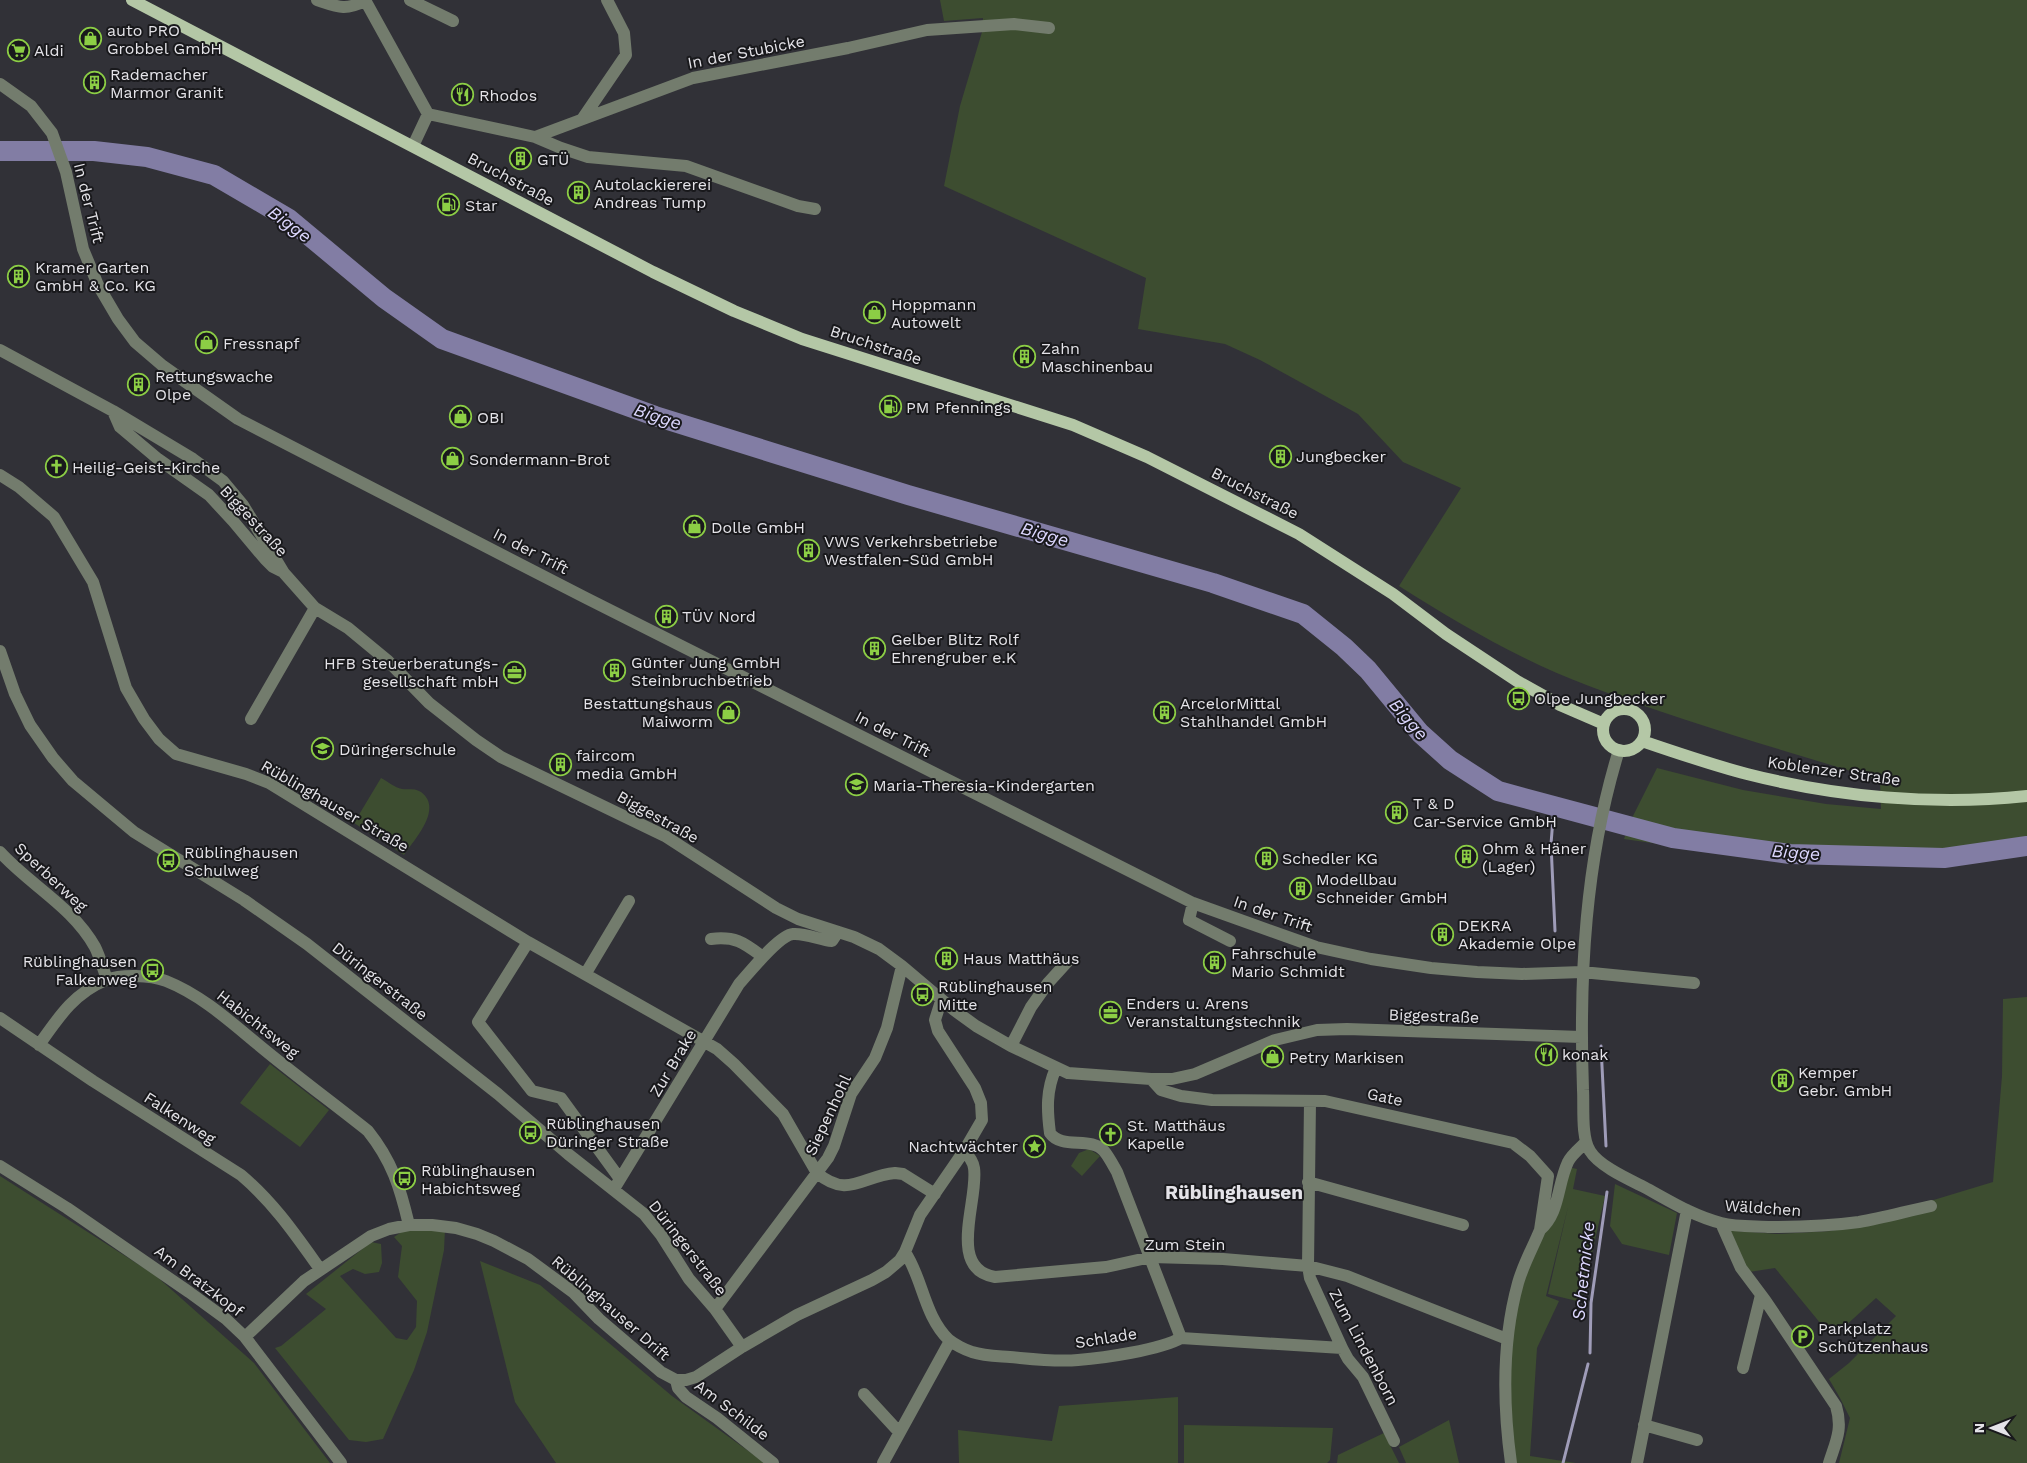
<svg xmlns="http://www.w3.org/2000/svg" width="2027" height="1463" font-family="'Work Sans',sans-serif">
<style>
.green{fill:#3d4d30}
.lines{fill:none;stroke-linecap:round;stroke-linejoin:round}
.stream{stroke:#9f9cb8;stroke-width:3}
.river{stroke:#827da4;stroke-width:20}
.minor{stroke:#737c6d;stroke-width:12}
.major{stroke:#b4c7a6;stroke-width:12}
.labels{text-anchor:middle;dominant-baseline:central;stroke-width:4;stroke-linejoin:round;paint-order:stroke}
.poi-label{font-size:16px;fill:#e4e3e8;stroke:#19191c;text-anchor:start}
.street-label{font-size:16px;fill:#e4e3e8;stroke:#19191c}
.water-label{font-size:18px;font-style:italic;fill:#dcd7fe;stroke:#19191c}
.quarter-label{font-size:19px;font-weight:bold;fill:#e4e3e8;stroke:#19191c}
</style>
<rect width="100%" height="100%" fill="#313137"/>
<path class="green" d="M 940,0 L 2027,0 L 2027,847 L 1932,866 L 1777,861 L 1624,839 L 1631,820 L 1657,768 L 1743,790 L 1826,804 L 1881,809 L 1880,780 C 1783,750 1684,722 1589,686 C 1522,661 1459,624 1399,586 L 1461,488 L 1403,462 L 1358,414 L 1260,360 L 1225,344 L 1138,329 L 1146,278 L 944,186 L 960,106 L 982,32 L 983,18 L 944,21 Z
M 381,778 C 387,781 395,788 402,789 C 408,790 415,788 421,792 C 444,809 413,841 404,855 L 354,823 Z
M 2027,997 L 2027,1463 L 1839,1463 L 1850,1418 L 1840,1398 L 1829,1379 L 1849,1363 L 1896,1316 L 1876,1298 L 1843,1328 L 1830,1328 L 1821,1324 L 1775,1268 L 1749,1272 L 1723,1230 L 1777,1234 L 1831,1231 L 1993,1182 L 2002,1076 L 2003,999 Z
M 270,1064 L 329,1110 L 300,1147 L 240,1103 Z
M 1089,1149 L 1100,1156 L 1082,1176 L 1071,1166 L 1079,1153 Z
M 1568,1167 L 1577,1169 L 1573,1189 L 1605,1196 L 1581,1302 L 1548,1294 L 1568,1207 L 1546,1296 L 1559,1301 L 1537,1348 L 1530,1456 L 1576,1463 L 1512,1463 L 1510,1365 L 1518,1284 Z
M 0,1176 L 155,1275 L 254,1363 L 330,1463 L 0,1463 Z
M 1615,1184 L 1677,1213 L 1669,1255 L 1622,1244 L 1610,1226 Z
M 406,1229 L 445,1229 L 444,1250 L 427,1332 L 414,1370 L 383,1439 L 366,1442 L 349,1440 L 275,1348 L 281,1346 L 326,1309 L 306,1294 L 371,1242 L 381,1244 L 382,1263 L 379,1272 L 365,1274 L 353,1269 L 340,1276 L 396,1338 L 407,1340 L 416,1327 L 417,1301 L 398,1277 L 402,1246 L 394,1237 Z
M 480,1261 L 540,1285 L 672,1396 L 765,1463 L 556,1463 L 515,1402 Z
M 1178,1397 L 1178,1463 L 959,1463 L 958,1430 L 1052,1441 L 1059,1406 Z
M 1449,1420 L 1459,1463 L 1406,1463 L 1399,1447 Z
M 1184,1425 L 1333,1428 L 1330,1460 L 1327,1463 L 1184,1463 Z
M 1384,1433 L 1399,1463 L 1337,1463 L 1338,1455 Z"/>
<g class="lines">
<path class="stream" d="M 1554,806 L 1551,844 L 1555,931
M 1601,1046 L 1606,1146
M 1590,1353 L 1591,1303 L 1607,1192
M 1563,1463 L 1588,1364"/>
<path class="river" d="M 0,151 L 94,151 L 147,157 L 214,175 L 289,219 L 384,298 L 442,339 L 655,416 L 908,495 L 1213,583 L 1303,614 L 1344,647 L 1368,670 L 1420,733 L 1450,760 L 1498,791 L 1673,838 L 1790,854 L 1944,858 L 2027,846"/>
<path class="minor" d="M 317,0 C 338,7 345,11 365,1
M 365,0 L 428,114 L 413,146
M 410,0 L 453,21
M 0,84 L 31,106 L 52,133 L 66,172 L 83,249 L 98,285 L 118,319 L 135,342 L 163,366 L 238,419 L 586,598 L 1193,903 L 1316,947 L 1371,959 L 1431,968 L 1477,972 L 1522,974 L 1582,972 L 1694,983
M 428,114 L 535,137 L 693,78 L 848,48 L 927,30 L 1014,24 L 1049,28
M 583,118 L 626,55 L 624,33 L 607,0
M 535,137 L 561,148 L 588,157 L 686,166 L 798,206 L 815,209
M 0,350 L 113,411 L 193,459 L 223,481 L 243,505 L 284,573 L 315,608 L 348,628 L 388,661 L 429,703 L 476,740 L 501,757 L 665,836 L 776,908 L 798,919 L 854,937 L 879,949 L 902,966 L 954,1010 L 976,1026 L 1011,1046 L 1068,1073 L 1151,1079 L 1172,1079 L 1195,1074 L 1275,1040 L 1317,1030 L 1347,1029 L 1581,1037
M 113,411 L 120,427 L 158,459 L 209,495 L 233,521 L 265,559 L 273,567 L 281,571
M 0,475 L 19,487 L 54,517 L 93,582 L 126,688 L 144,719 L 159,739 L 176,754 L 246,774 L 269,783 L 528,942 L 717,1049 L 734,1064 L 783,1114 L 817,1173 C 848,1199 862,1176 895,1173 L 903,1174 L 935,1194
M 0,651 L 15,694 L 30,725 L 53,758 L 73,781 L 134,832 L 244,900 L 307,944 L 498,1094 L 568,1154 L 644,1214 L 661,1235 L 689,1279 L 715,1309 L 742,1347
M 251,719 L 315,608
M 1619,750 C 1585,860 1579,976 1583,1090 C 1584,1106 1581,1138 1590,1151 C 1599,1166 1628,1179 1644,1187 C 1668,1200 1693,1216 1721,1223 C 1736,1227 1754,1226 1771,1227 C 1800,1227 1830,1226 1859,1222 C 1883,1218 1907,1211 1931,1206
M 0,852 C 30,885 73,907 95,947 C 100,957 103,969 107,979
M 1193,903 L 1189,920 L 1230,941
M 711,939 C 736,936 744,943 763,957
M 528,942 L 478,1022 L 532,1091 L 561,1098 L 620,1179
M 586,973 L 629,901
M 0,1018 L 93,1081 L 241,1175 C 274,1203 295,1234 320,1269
M 39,1045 C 58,1018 74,993 106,980 C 122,974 150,975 166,981 C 204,996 235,1026 266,1051 C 299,1078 334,1104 368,1131 C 392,1161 400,1187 409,1225
M 1011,1046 L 1031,1007 L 1048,983 L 1068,961
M 1056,1068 C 1046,1090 1047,1110 1050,1133 C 1062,1150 1091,1136 1104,1151 C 1109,1157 1113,1165 1117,1172 L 1181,1338
M 1151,1079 L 1161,1090 L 1181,1096 L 1212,1100 L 1325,1101 L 1513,1143 L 1530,1156 L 1548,1176 L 1540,1230
M 1310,1101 L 1308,1266 L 1310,1278 L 1342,1348 L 1348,1359 L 1363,1377 L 1394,1441
M 964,1151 C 969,1156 973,1161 974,1168 C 979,1199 946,1269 995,1277 L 1106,1267 L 1151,1257 L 1223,1259 L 1308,1266 L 1347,1276 L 1507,1339
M 0,1166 L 67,1208 L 189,1292 L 226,1319 L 245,1337 L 341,1463
M 1308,1182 L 1463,1225
M 614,1189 L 739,984 C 749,973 779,935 793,934 C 806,933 820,940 832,941 L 838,932
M 1721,1223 L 1741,1268 L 1765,1300 L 1836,1406 C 1843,1429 1836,1441 1829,1463
M 905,1252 C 923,1279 924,1316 949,1340 C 954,1344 965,1350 972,1352 C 984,1356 997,1356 1010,1357 C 1032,1359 1055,1362 1078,1360 C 1103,1358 1160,1350 1181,1338 L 1342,1348
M 715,1309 L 828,1158 L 834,1146 L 851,1094 L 875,1058 L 887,1028 L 902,966
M 245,1337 L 304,1281 L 371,1236 L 389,1229 L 409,1225 L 432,1225 L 456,1228 L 477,1234 L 494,1241 L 528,1259 L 574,1293 L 599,1319 L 661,1372 L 676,1380 L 686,1380 L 696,1377 L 742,1347 L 797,1315 L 872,1280 L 886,1272 L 900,1260 L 905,1252 L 920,1215 L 964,1151 L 982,1120 L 981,1103 L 975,1088 L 938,1031 L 935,1020 L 941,1001
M 1743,1368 L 1761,1295
M 676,1380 L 678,1388 L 686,1397 L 717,1418 L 773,1463
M 864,1394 L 899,1432
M 1644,1425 L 1697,1440
M 883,1463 L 950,1341
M 1511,1463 C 1503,1405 1502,1341 1518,1283 C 1523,1265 1533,1247 1540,1230 C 1560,1213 1557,1185 1568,1162 C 1571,1155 1580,1148 1586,1142
M 1637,1463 L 1687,1210"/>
<path class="major" d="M 132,0 L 653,272 L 734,311 L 802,339 L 1073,425 L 1147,457 L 1299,534 L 1393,594 L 1446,634 L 1517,681 L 1560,705 L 1604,724
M1603 730a21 21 0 1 1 42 0a21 21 0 1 1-42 0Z
M 1642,741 C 1677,753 1712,765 1747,774 C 1837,797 1935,806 2027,796"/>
</g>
<defs>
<symbol id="shop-ring" viewBox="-11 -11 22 22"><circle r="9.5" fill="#19191c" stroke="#8cce45" stroke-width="1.5"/><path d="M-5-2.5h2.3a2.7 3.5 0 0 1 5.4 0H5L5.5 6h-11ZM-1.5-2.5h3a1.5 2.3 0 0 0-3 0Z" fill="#8cce45"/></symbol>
<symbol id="supermarket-ring" viewBox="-11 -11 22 22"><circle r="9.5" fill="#19191c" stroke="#8cce45" stroke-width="1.5"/><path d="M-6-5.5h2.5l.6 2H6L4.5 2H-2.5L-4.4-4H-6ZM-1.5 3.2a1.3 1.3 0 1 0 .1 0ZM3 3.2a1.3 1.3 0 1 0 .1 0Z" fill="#8cce45"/></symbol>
<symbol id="building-ring" viewBox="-11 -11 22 22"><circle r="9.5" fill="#19191c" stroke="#8cce45" stroke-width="1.5"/><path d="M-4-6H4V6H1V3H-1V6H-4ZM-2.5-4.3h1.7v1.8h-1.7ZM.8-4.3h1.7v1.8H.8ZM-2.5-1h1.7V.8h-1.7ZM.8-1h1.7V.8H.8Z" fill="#8cce45"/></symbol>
<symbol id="restaurant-ring" viewBox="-11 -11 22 22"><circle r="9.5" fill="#19191c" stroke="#8cce45" stroke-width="1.5"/><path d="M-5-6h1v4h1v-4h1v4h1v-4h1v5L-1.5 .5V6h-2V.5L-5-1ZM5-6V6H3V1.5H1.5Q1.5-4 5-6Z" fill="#8cce45"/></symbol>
<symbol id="fuel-ring" viewBox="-11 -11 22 22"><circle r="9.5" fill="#19191c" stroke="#8cce45" stroke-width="1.5"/><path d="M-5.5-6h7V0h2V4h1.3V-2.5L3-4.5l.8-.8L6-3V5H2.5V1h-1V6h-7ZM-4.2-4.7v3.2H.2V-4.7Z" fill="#8cce45"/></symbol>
<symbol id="church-ring" viewBox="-11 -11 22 22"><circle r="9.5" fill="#19191c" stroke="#8cce45" stroke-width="1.5"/><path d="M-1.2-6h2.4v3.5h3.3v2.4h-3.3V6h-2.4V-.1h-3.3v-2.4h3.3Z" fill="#8cce45"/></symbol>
<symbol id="office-ring" viewBox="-11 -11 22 22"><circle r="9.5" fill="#19191c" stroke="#8cce45" stroke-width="1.5"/><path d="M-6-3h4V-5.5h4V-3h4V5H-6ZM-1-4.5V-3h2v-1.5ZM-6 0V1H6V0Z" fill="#8cce45"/></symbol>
<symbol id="bus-ring" viewBox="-11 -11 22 22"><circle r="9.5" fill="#19191c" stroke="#8cce45" stroke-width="1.5"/><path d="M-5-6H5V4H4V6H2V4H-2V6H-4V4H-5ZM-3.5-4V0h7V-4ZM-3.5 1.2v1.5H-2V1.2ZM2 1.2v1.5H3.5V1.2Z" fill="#8cce45"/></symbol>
<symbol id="school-ring" viewBox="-11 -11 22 22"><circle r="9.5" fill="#19191c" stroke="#8cce45" stroke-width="1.5"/><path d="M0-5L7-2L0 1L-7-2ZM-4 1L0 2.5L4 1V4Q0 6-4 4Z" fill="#8cce45"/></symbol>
<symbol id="sight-ring" viewBox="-11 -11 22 22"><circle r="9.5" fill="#19191c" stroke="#8cce45" stroke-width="1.5"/><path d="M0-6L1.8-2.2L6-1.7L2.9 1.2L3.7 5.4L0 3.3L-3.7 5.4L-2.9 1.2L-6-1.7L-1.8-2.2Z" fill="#8cce45"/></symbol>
<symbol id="parking-ring" viewBox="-11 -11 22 22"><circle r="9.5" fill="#19191c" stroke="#8cce45" stroke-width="1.5"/><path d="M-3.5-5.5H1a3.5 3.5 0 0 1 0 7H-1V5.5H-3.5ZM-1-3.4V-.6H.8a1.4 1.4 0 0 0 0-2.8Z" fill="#8cce45"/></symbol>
</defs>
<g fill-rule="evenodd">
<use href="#shop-ring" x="78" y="26" width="25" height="25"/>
<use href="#supermarket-ring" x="6" y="38" width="25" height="25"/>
<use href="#building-ring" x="82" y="70" width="25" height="25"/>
<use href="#restaurant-ring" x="450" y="82" width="25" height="25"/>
<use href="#building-ring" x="508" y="146" width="25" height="25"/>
<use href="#building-ring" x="566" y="180" width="25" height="25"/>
<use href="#fuel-ring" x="436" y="192" width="25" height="25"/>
<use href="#building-ring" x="6" y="264" width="25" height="25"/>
<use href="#shop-ring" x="862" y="300" width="25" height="25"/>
<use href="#shop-ring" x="194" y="330" width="25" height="25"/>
<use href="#building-ring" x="1012" y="344" width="25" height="25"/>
<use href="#building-ring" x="126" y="372" width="25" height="25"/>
<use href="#fuel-ring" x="878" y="394" width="25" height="25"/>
<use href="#shop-ring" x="448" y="404" width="25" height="25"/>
<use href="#building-ring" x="1268" y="444" width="25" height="25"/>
<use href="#shop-ring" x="440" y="446" width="25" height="25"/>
<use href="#church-ring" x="44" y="454" width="25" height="25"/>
<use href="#shop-ring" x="682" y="514" width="25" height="25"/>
<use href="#building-ring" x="796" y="538" width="25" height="25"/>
<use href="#building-ring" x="654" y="604" width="25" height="25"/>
<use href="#building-ring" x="862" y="636" width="25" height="25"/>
<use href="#building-ring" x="602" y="658" width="25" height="25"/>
<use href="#office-ring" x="502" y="660" width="25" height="25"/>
<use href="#bus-ring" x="1506" y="686" width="25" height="25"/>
<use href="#shop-ring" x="716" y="700" width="25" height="25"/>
<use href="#building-ring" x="1152" y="700" width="25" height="25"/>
<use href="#school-ring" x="310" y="736" width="25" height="25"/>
<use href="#building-ring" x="548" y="752" width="25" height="25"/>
<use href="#school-ring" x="844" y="772" width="25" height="25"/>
<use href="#building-ring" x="1384" y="800" width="25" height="25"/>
<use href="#building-ring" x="1454" y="844" width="25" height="25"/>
<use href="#building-ring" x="1254" y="846" width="25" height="25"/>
<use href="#bus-ring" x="156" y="848" width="25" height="25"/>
<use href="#building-ring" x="1288" y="876" width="25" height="25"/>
<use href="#building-ring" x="1430" y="922" width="25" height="25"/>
<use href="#building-ring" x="934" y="946" width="25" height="25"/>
<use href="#building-ring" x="1202" y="950" width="25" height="25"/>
<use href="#bus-ring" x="140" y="958" width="25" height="25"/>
<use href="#bus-ring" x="910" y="982" width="25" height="25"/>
<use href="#office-ring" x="1098" y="1000" width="25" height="25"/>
<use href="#restaurant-ring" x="1534" y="1042" width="25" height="25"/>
<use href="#shop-ring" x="1260" y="1044" width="25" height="25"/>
<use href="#building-ring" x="1770" y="1068" width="25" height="25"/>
<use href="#bus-ring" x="518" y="1120" width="25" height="25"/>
<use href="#church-ring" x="1098" y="1122" width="25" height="25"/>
<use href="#sight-ring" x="1022" y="1134" width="25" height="25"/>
<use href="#bus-ring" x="392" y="1166" width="25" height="25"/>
<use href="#parking-ring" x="1790" y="1324" width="25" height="25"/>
</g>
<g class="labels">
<g class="poi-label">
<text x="107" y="30">auto PRO<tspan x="107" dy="18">Grobbel GmbH</tspan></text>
<text x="34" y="50">Aldi</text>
<text x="110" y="74">Rademacher<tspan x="110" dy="18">Marmor Granit</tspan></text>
<text x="479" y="95">Rhodos</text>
<text x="537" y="159">GTÜ</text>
<text x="594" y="184">Autolackiererei<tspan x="594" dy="18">Andreas Tump</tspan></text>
<text x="465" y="205">Star</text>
<text x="35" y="267">Kramer Garten<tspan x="35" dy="18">GmbH &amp; Co. KG</tspan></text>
<text x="891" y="304">Hoppmann<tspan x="891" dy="18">Autowelt</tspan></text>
<text x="223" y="343">Fressnapf</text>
<text x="1041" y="348">Zahn<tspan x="1041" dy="18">Maschinenbau</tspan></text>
<text x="155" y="376">Rettungswache<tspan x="155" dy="18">Olpe</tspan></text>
<text x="906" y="407">PM Pfennings</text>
<text x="477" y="417">OBI</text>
<text x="1296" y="456">Jungbecker</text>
<text x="469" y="459">Sondermann-Brot</text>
<text x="72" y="467">Heilig-Geist-Kirche</text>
<text x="711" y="527">Dolle GmbH</text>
<text x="824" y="541">VWS Verkehrsbetriebe<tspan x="824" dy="18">Westfalen-Süd GmbH</tspan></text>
<text x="682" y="616">TÜV Nord</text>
<text x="891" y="639">Gelber Blitz Rolf<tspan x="891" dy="18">Ehrengruber e.K</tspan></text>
<text x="631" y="662">Günter Jung GmbH<tspan x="631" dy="18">Steinbruchbetrieb</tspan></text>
<text x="499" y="663" text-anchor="end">HFB Steuerberatungs-<tspan x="499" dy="18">gesellschaft mbH</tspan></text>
<text x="1534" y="698">Olpe Jungbecker</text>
<text x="713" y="703" text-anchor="end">Bestattungshaus<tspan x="713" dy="18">Maiworm</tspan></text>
<text x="1180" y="703">ArcelorMittal<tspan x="1180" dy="18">Stahlhandel GmbH</tspan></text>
<text x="339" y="749">Düringerschule</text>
<text x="576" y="755">faircom<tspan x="576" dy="18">media GmbH</tspan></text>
<text x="873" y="785">Maria-Theresia-Kindergarten</text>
<text x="1413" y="803">T &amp; D<tspan x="1413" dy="18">Car-Service GmbH</tspan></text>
<text x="1482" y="848">Ohm &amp; Häner<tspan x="1482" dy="18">(Lager)</tspan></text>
<text x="184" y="852">Rüblinghausen<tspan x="184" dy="18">Schulweg</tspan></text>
<text x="1282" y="858">Schedler KG</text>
<text x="1316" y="879">Modellbau<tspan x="1316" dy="18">Schneider GmbH</tspan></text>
<text x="1458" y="925">DEKRA<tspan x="1458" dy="18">Akademie Olpe</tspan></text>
<text x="1231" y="953">Fahrschule<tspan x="1231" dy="18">Mario Schmidt</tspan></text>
<text x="963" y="958">Haus Matthäus</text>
<text x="137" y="961" text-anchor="end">Rüblinghausen<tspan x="137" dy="18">Falkenweg</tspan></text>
<text x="938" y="986">Rüblinghausen<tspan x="938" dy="18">Mitte</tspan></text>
<text x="1126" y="1003">Enders u. Arens<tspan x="1126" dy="18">Veranstaltungstechnik</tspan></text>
<text x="1562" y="1054">konak</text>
<text x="1289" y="1057">Petry Markisen</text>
<text x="1798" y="1072">Kemper<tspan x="1798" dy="18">Gebr. GmbH</tspan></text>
<text x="546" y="1123">Rüblinghausen<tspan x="546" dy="18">Düringer Straße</tspan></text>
<text x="1127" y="1125">St. Matthäus<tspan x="1127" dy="18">Kapelle</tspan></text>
<text x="1018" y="1146" text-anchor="end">Nachtwächter</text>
<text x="421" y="1170">Rüblinghausen<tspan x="421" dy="18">Habichtsweg</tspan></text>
<text x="1818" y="1328">Parkplatz<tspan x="1818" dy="18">Schützenhaus</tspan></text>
</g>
<g class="street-label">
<text transform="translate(746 52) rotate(-11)">In der Stubicke</text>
<text transform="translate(511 179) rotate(28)">Bruchstraße</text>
<text transform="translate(89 203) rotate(76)">In der Trift</text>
<text transform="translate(876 345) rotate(18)">Bruchstraße</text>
<text transform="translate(1255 493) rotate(27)">Bruchstraße</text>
<text transform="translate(254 521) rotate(47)">Biggestraße</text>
<text transform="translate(531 551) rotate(27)">In der Trift</text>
<text transform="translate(893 734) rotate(27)">In der Trift</text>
<text transform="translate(1834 771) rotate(8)">Koblenzer Straße</text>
<text transform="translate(335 806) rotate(30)">Rüblinghauser Straße</text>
<text transform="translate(658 817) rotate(29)">Biggestraße</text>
<text transform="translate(51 877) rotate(43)">Sperberweg</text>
<text transform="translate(1273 914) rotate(19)">In der Trift</text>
<text transform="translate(380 981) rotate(38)">Düringerstraße</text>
<text transform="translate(1434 1016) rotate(2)">Biggestraße</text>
<text transform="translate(258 1024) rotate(38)">Habichtsweg</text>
<text transform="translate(673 1063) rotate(-59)">Zur Brake</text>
<text transform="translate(1385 1097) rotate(12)">Gate</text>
<text transform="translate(828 1115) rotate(-65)">Siepenhohl</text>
<text transform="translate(180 1118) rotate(33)">Falkenweg</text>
<text transform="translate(1763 1208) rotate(4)">Wäldchen</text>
<text x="1185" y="1244">Zum Stein</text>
<text transform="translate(688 1248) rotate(52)">Düringerstraße</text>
<text transform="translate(199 1281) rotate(37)">Am Bratzkopf</text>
<text transform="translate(611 1308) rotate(41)">Rüblinghauser Drift</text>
<text transform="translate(1106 1338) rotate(-9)">Schlade</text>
<text transform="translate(1364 1347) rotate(62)">Zum Lindenborn</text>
<text transform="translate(732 1410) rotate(37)">Am Schilde</text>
</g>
<g class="water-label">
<text transform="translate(290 224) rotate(36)">Bigge</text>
<text transform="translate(658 416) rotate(18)">Bigge</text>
<text transform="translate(1045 534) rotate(16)">Bigge</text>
<text transform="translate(1409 719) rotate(49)">Bigge</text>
<text transform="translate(1796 852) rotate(4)">Bigge</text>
<text transform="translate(1583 1271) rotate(-84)">Schetmicke</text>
</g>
<g class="quarter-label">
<text x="1234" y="1192">Rüblinghausen</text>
</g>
</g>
<g transform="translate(1992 1428) rotate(270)" stroke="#19191c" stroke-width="4" paint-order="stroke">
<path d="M0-4L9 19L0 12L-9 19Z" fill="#e4e3e8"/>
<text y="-8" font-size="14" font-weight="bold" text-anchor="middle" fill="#e4e3e8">N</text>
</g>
</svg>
